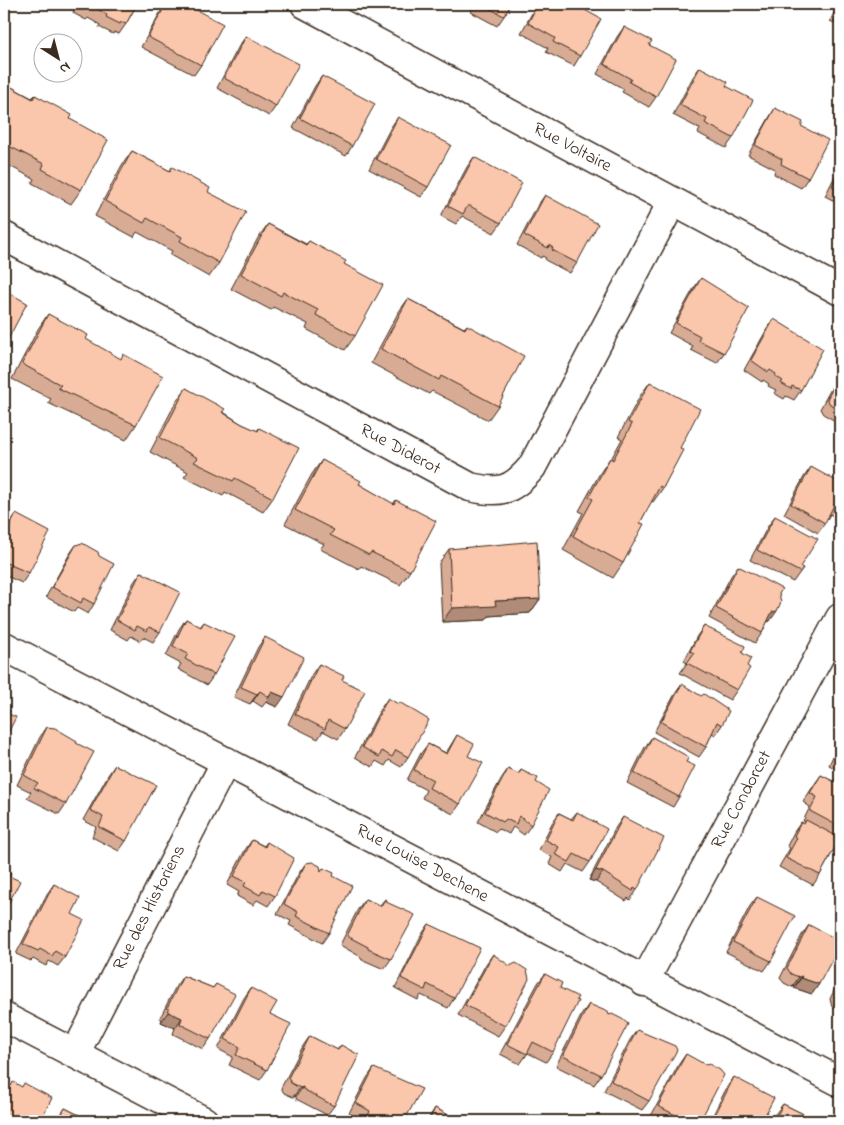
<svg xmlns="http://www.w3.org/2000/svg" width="844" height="1125" font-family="'Indie Flower',sans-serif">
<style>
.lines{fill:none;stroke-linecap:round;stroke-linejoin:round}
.street-casing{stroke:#3b2a1e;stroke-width:31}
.street{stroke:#fff;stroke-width:28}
.wall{fill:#d8ab94;stroke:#3b2a1e}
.shaded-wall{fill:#b08b78;stroke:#3b2a1e}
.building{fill:#fbc7ac;stroke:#3b2a1e}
.labels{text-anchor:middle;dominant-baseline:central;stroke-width:4.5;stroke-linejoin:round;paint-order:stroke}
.street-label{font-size:18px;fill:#3b2a1e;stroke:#fff}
</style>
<rect width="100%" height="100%" fill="#fff"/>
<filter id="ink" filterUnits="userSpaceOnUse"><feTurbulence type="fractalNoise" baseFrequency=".02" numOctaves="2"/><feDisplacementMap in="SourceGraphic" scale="10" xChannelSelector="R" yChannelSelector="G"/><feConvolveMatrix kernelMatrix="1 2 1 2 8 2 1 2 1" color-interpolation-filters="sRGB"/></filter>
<g filter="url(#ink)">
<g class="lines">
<defs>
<path id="street" d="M 305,4 L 840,291
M 4,236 L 470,487 C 500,494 512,491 532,467 L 672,202
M 4,646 L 840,1082
M 644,982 L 840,618
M 4,1017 L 204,1121
M 75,1054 L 226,761"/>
</defs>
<use href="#street" class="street-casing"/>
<use href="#street" class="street"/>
</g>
<path class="wall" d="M 73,4 L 137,4 L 126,24 L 119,34 L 114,32 L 113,34 L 99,27 L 100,25 L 88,18 L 86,20 L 73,13 L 74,10 L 70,8 Z
M 165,4 L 185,4 L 201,65 L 194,75 L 141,47 Z
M 465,4 L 511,4 L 504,16 L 497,26 L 471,12 L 472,8 Z
M 537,4 L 574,4 L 580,56 L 574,66 L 546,52 L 548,48 L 521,33 Z
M 829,4 L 840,4 L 840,26 L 830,21 L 836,9 L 828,5 Z
M 624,27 L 649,45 L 656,97 L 649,107 L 622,92 L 624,89 L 597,74 L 617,37 Z
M 246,36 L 276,106 L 269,116 L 217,88 L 239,46 Z
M 700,67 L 733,138 L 726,148 L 698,133 L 700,129 L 673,115 L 693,77 Z
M 322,76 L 352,146 L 346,156 L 293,128 L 315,86 Z
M 4,83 L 32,98 L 35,95 L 70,119 L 81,190 L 71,204 L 32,183 L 34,179 L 4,163 Z
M 775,108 L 801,126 L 808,178 L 801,188 L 774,174 L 775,169 L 748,155 L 769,118 Z
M 398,117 L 428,187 L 421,197 L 369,169 L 391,127 Z
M 132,151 L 170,171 L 172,167 L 219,263 L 209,277 L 170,255 L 172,251 L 137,232 L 134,237 L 95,216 L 122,165 Z
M 474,157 L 501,223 L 494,233 L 462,216 L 456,224 L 441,216 L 467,167 Z
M 840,166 L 840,204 L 825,196 Z
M 545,195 L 577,263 L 570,273 L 545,260 L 546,258 L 542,256 L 541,258 L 517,245 L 538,205 Z
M 268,224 L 306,244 L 309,241 L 344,264 L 355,336 L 345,350 L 306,329 L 308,324 L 273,307 L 271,310 L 231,289 L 258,238 Z
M 701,278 L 724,353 L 717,363 L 691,350 L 693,346 L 669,333 L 694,288 Z
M 408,299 L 464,328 L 467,325 L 498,406 L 488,420 L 432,391 L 429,394 L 371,363 L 398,313 Z
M 48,314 L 86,339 L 136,425 L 126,440 L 48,403 L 51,399 L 12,379 L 38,329 Z
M 774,319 L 801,390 L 794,400 L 786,396 L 784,399 L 774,393 L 776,390 L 768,386 L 769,384 L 763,380 L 762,382 L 744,370 L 767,329 Z
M 840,372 L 840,421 L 838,420 L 837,422 L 823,414 L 820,409 Z
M 650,382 L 680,448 L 663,488 L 653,502 L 651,501 L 640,523 L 623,563 L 613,578 L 563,550 L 583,513 L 579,511 L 600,473 L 610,458 L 611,459 L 622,439 L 618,437 L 640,396 Z
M 186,388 L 242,424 L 257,431 L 259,428 L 273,498 L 263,512 L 225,492 L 223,496 L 184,477 L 188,472 L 150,452 L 176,402 Z
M 322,460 L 359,484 L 393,504 L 396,500 L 410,571 L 400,585 L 361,566 L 359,569 L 320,549 L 324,544 L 285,524 L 312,474 Z
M 811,467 L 840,504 L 833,516 L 830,514 L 825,523 L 818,533 L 784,514 L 804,477 Z
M 16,514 L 29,573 L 22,583 L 4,575 L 4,525 L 7,527 Z
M 775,516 L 800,567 L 803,568 L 793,582 L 750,560 L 768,526 Z
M 76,545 L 94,604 L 88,614 L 77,608 L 74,612 L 46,597 L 69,555 Z
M 449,549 L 540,599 L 530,613 L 489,616 L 486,620 L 442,622 L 439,563 Z
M 738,566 L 779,594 L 770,621 L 767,622 L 762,633 L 755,643 L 709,618 L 731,576 Z
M 141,572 L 160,632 L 153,642 L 143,637 L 140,641 L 131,636 L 128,640 L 110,630 L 134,582 Z
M 186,619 L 200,627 L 204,622 L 214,675 L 207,685 L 178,669 L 181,664 L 166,656 L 179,629 Z
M 704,626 L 742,653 L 737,690 L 730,700 L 680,673 L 687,663 L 684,661 L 697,636 Z
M 265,637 L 277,707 L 266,702 L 262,707 L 253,701 L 250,704 L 234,697 L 258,647 Z
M 319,664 L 342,680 L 345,729 L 338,739 L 323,731 L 318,739 L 288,724 L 312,674 Z
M 682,684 L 722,725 L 715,735 L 712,733 L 706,747 L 699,757 L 654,732 L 675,694 Z
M 388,698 L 408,757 L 401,767 L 389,760 L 385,766 L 376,761 L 372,767 L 355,757 L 381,708 Z
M 47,727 L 66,804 L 59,814 L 27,798 L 31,792 L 17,785 L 40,737 Z
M 457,735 L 468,756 L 460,804 L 453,814 L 422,798 L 426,790 L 407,780 L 421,753 L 428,744 L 446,753 Z
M 652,737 L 686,762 L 679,797 L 673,807 L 627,783 L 645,747 Z
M 840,745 L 840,771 L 829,765 L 834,754 Z
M 115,765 L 126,841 L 119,851 L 92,837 L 96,827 L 83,820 L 108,775 Z
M 508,769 L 518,774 L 521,770 L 536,782 L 531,825 L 524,835 L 513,827 L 509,834 L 499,829 L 496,832 L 478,822 L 501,779 Z
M 840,773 L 840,841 L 839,840 L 820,875 L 813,885 L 779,867 L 790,848 L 787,846 L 794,832 L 801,822 L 804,824 L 805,822 L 803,821 L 810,807 L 803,802 L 814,785 L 821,775 L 834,782 Z
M 577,812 L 590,862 L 583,872 L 567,864 L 562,872 L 549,864 L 552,857 L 539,850 L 552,823 L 559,813 L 571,819 Z
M 623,817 L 637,890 L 630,900 L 628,898 L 626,901 L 596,882 L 589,880 L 616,827 Z
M 252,840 L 264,846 L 267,842 L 275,896 L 268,906 L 257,900 L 253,905 L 237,896 L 239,892 L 227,885 L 245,850 Z
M 306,863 L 333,876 L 329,933 L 322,943 L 289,925 L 291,921 L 277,914 L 299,873 Z
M 54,884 L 72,914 L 65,957 L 58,966 L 49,961 L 46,966 L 33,959 L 31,961 L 16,954 L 47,894 Z
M 757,897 L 771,961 L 764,971 L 726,952 L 750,906 Z
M 365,899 L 380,905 L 385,899 L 386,902 L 391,959 L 384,969 L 361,959 L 361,957 L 340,945 L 358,909 Z
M 429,924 L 454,998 L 448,1008 L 421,995 L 418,1000 L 395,988 L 422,934 Z
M 809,925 L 819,984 L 812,994 L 794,988 L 795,986 L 792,987 L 784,983 L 780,978 L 802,935 Z
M 493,954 L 505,1026 L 498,1036 L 458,1015 L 486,964 Z
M 545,974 L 560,988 L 553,1052 L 546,1062 L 528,1053 L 520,1064 L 500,1054 L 538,983 Z
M 183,976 L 213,988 L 216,984 L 210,1039 L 203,1049 L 173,1034 L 175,1028 L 161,1022 L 162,1019 L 160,1018 L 176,986 Z
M 840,978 L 840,1012 L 832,1007 L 830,999 Z
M 251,988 L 270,1014 L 267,1070 L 260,1080 L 229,1065 L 233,1057 L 218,1049 L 244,998 Z
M 589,1004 L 601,1075 L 594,1085 L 556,1066 L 582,1014 Z
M 637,1030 L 649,1101 L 642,1110 L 604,1091 L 630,1040 Z
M 310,1036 L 337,1050 L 341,1045 L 334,1106 L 327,1115 L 296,1099 L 296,1096 L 293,1097 L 284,1093 L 281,1088 L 303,1046 Z
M 686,1054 L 700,1121 L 661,1121 L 651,1116 L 679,1064 Z
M 374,1068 L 404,1121 L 363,1121 L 349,1113 L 367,1078 Z
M 734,1077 L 762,1121 L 710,1121 L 727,1087 Z
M 783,1104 L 818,1121 L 772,1121 L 776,1113 Z
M 65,1108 L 91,1121 L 57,1121 Z
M 435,1108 L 460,1121 L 427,1121 Z"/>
<path class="shaded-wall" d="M 540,599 L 530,613 L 489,616 L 486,620 L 442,622 L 452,608 L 495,601 Z
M 777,611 L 770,621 L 765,622 L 772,612 Z
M 260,691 L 253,701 L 250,704 L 257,694 Z
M 272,692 L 284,697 L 277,707 L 266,702 Z
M 596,870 L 603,872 L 596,882 L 589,880 Z
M 802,976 L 795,986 L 792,987 L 799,977 Z
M 801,978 L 819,984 L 812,994 L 794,988 Z
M 168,1012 L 182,1018 L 175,1028 L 161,1022 Z
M 303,1087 L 296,1096 L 293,1097 L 300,1088 Z"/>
<path class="building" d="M 81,4 L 137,4 L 126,24 L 121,22 L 120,24 L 106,17 L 107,15 L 101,11 L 95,8 L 93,10 Z
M 166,4 L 185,4 L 223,24 L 201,65 L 148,37 Z
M 481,4 L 511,4 L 504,16 Z
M 538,4 L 574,4 L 601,19 L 580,56 L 553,42 L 555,38 L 528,23 Z
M 840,5 L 840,13 L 837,11 Z
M 624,27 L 652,41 L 649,45 L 676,59 L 656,97 L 629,82 L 631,79 L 604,64 Z
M 246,36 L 299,64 L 276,106 L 224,78 Z
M 700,67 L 728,82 L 726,86 L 753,100 L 733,138 L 705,123 L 707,119 L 680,105 Z
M 322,76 L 375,104 L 352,146 L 300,118 Z
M 4,83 L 33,99 L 35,95 L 72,115 L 70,119 L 108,140 L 81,190 L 42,169 L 44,164 L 9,146 L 7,150 L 4,148 Z
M 775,108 L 803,122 L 801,126 L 828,140 L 808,178 L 781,164 L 782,159 L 755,145 Z
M 398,117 L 451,145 L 428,187 L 376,159 Z
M 132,151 L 170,171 L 172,167 L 210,188 L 208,192 L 246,212 L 219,263 L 180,241 L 182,237 L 147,218 L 144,223 L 105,201 Z
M 474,157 L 522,183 L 501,223 L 468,205 L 463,214 L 448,206 Z
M 840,169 L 840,190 L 832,186 Z
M 545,195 L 598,224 L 577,263 L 552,250 L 553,248 L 549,245 L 548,248 L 524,235 Z
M 268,224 L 306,245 L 309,241 L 346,261 L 344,264 L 383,285 L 355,336 L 316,315 L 318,310 L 283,292 L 281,296 L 241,274 Z
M 701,278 L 749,308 L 724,353 L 698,340 L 700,336 L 676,323 Z
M 4,290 L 27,303 L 4,347 Z
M 408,299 L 465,329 L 467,325 L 524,356 L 498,406 L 441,376 L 439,380 L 381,349 Z
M 48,314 L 88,335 L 86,339 L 121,359 L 123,354 L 163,376 L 136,425 L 58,388 L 61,385 L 22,364 Z
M 774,319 L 823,349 L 801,390 L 792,386 L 791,389 L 781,383 L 783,381 L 775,376 L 776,374 L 770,370 L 768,372 L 751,360 Z
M 840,375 L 840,410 L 830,404 L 827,399 Z
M 650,382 L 700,409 L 680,448 L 683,450 L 663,488 L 660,486 L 640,523 L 644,524 L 623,563 L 573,536 L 593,499 L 589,497 L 610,458 L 613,460 L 632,424 L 628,422 Z
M 186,388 L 225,409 L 222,412 L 242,424 L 258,431 L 259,428 L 299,448 L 273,498 L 235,478 L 233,481 L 194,462 L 198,458 L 160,438 Z
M 322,460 L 361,481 L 359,484 L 394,504 L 396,500 L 436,521 L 410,571 L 371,552 L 369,555 L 330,535 L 334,530 L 295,510 Z
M 811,467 L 840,483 L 840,506 L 835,503 L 825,523 L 791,504 Z
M 16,514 L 50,532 L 29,573 L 4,562 L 4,525 L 9,528 Z
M 775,516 L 818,539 L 800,567 L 803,568 L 800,572 L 757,550 Z
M 537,541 L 540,599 L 495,601 L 496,606 L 452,608 L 449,549 Z
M 82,543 L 98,552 L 99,556 L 114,564 L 94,604 L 83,598 L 81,603 L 52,587 L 76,545 Z
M 738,566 L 782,589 L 779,594 L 781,602 L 777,611 L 772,612 L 762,633 L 716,608 Z
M 141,572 L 180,592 L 160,632 L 149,627 L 147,631 L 137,626 L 135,630 L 117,620 Z
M 186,619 L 201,627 L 204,622 L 235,637 L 214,675 L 185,659 L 188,654 L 173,646 Z
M 704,626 L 745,646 L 742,653 L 751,658 L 747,666 L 750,668 L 737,690 L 687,663 L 694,653 L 690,651 Z
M 265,637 L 304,657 L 284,697 L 272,692 L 269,697 L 260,691 L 257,694 L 241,687 Z
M 319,664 L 344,676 L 342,680 L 365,691 L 345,729 L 328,720 L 325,729 L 295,714 Z
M 682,684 L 701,696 L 704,694 L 729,711 L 722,725 L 717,722 L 706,747 L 661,722 Z
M 388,698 L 398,704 L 399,702 L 429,720 L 408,757 L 396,750 L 392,757 L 382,751 L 379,757 L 362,747 Z
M 4,708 L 10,711 L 8,714 L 16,717 L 4,741 Z
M 47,727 L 55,728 L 77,741 L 76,743 L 94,752 L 66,804 L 34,788 L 38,783 L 24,775 Z
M 457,735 L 474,744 L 468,756 L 483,763 L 460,804 L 429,788 L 433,780 L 414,770 L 428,744 L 447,754 Z
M 652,737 L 689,757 L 686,762 L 695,766 L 679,797 L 634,773 Z
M 840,746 L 840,757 L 836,755 Z
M 115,765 L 156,785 L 126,841 L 99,827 L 103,817 L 90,810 Z
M 508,769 L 519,774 L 521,770 L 529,774 L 538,778 L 536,782 L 549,790 L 531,825 L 519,816 L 516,824 L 506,819 L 503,822 L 485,812 Z
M 840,774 L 840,827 L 810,811 L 817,797 L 810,793 L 821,775 L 835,782 Z
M 577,812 L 607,829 L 590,862 L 574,854 L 569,862 L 555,854 L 559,847 L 546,840 L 559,813 L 573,820 Z
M 623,817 L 664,838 L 637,890 L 634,888 L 633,891 L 603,872 L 596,870 Z
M 806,820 L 840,838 L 820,875 L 786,858 L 797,838 L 794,836 L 801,822 L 804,824 Z
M 252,840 L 265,847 L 267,842 L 294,858 L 275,896 L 263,890 L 260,895 L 244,886 L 246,882 L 234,876 Z
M 312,862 L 320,866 L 321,871 L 323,868 L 334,873 L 333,876 L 352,886 L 329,933 L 296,916 L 298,912 L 284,904 L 306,863 Z
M 4,870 L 11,873 L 9,876 L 20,881 L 4,912 Z
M 54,884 L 80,898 L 72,914 L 84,920 L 65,957 L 55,951 L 52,956 L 40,949 L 38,951 L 23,944 Z
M 757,897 L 795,916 L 771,961 L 733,942 Z
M 365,899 L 381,906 L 385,899 L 387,900 L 386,902 L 415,915 L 391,959 L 368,949 L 368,947 L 347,936 Z
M 429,924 L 480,948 L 454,998 L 427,984 L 425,990 L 401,978 Z
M 809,925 L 840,941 L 840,945 L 819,984 L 801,978 L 802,976 L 799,977 L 791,974 L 787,968 Z
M 493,954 L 510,966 L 516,963 L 527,970 L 529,979 L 505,1026 L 465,1005 Z
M 545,974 L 562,983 L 560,988 L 578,997 L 576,1000 L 578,1001 L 553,1052 L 533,1042 L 527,1054 L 507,1044 Z
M 183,976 L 213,988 L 216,984 L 235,994 L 210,1039 L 180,1024 L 182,1018 L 168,1012 L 169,1009 L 167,1008 Z
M 840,982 L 840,998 L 839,997 L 837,989 Z
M 251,988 L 277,1002 L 270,1014 L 291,1024 L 267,1070 L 236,1055 L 240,1047 L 225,1039 Z
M 589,1004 L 608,1012 L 609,1015 L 612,1014 L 622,1019 L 628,1024 L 601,1075 L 563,1056 Z
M 637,1030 L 675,1046 L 677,1050 L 649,1101 L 611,1081 Z
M 310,1036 L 338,1050 L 341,1045 L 359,1055 L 334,1106 L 303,1089 L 303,1087 L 300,1088 L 291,1083 L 288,1078 Z
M 686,1054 L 706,1065 L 709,1064 L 720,1070 L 724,1075 L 700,1121 L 687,1121 L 658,1106 Z
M 374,1068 L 422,1089 L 404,1121 L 378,1121 L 368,1116 L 370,1111 L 356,1103 Z
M 734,1077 L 774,1098 L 762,1121 L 712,1121 Z
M 13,1082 L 22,1087 L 24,1083 L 52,1098 L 40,1121 L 32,1121 L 29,1119 L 28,1121 L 4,1121 L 4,1083 L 11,1086 Z
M 783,1104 L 818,1121 L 774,1121 Z
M 65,1108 L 91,1121 L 58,1121 Z
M 435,1108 L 460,1121 L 429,1121 Z"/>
</g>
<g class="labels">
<g class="street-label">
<text transform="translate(572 148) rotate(28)">Rue Voltaire</text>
<text transform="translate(400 450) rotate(28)">Rue Diderot</text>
<text transform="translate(742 800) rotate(-62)">Rue Condorcet</text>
<text transform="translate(422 864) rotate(28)">Rue Louise Dechene</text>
<text transform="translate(150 908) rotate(-63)">Rue des Historiens</text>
</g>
</g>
<rect width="844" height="1125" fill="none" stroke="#fff" stroke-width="20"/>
<rect x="10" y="10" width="824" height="1105" fill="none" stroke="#3b2a1e" stroke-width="2" filter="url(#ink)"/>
<g transform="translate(58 58) rotate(144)"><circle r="24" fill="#ffffff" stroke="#b1aaa5"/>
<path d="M0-4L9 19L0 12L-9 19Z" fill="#3b2a1e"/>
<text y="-8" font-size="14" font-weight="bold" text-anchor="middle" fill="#3b2a1e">N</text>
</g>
</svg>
